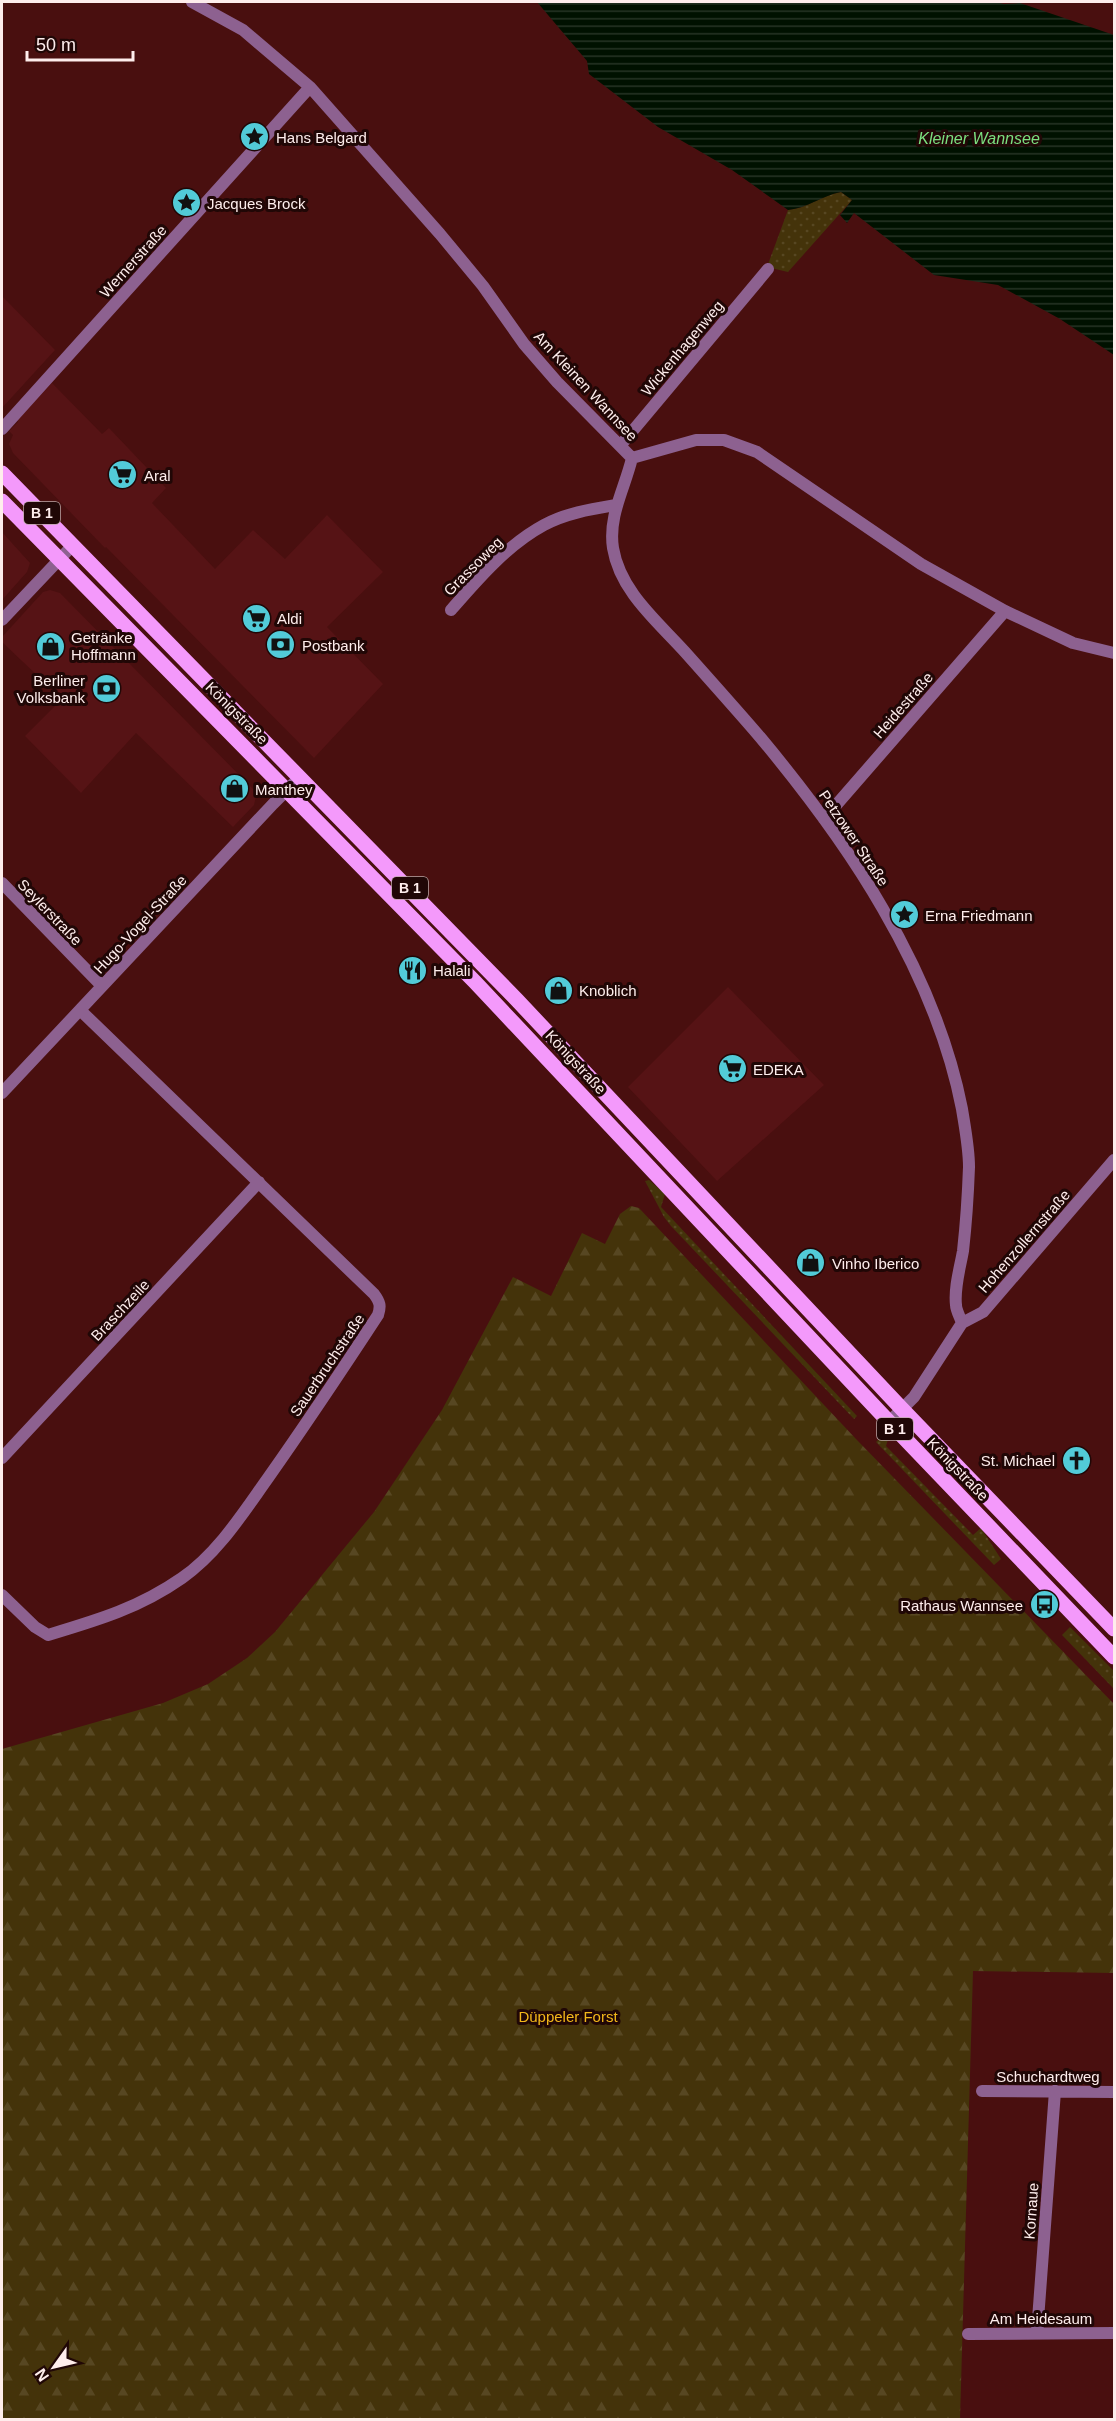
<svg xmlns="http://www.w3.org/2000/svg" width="1116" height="2421" font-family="Arial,sans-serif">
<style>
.built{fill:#561315}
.grass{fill:url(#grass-dots)}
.forest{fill:url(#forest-firs)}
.water{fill:url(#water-rules)}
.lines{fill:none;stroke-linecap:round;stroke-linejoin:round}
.street{stroke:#8d6190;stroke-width:12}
.primary{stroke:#f499fb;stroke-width:15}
.labels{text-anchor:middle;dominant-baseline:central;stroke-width:6;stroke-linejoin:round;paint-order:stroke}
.shield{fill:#200706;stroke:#bba8a7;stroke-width:1.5}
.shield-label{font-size:14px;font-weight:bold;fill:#feedec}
.poi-label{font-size:15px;fill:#feedec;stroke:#200706;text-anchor:start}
.street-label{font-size:15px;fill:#feedec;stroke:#200706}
.park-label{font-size:15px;fill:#f3b81a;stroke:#200706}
.water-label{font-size:16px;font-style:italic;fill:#7bdf7f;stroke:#200706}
</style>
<defs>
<pattern id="grass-dots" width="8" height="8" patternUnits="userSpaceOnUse" patternTransform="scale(1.5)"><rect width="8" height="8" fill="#44330a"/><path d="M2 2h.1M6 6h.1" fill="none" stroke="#574722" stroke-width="1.8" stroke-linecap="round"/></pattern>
<pattern id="forest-firs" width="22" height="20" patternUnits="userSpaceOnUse" patternTransform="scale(1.5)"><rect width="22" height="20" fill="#44330a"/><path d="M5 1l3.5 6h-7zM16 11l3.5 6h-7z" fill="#574722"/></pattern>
<pattern id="water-rules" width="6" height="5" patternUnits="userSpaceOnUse" patternTransform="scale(1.5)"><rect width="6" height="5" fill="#010"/><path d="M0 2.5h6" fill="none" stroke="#263425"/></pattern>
</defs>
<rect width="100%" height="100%" fill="#490f0f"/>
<path class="built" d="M 2,296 L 55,350 L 2,408 Z
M 52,383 L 102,434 L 109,428 L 166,488 L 152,503 L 215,569 L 253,530 L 285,559 L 327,515 L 383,572 L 327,627 L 383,684 L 314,758 L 106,547 L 105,548 L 13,453 L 9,444 L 13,435 L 9,431 L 18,422 L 17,420 Z
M 2,532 L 30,563 L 27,572 L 2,600 Z
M 50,590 L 60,593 L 253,789 L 256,796 L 254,805 L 233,827 L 136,733 L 81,793 L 25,736 L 62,699 L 2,642 L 2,637 L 43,592 Z
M 728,987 L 824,1085 L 717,1181 L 628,1087 Z"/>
<path class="grass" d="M 841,192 L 852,200 L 788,272 L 767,267 L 788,210 C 808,208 820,196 841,192 Z
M 649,1180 L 665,1194 L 661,1207 L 857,1416 L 854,1419 L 671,1226 L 664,1217 L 645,1181 Z
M 886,1432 L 889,1436 L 886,1446 L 973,1535 L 981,1528 L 1001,1559 L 994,1565 L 876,1442 Z
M 1070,1627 L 1114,1671 L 1114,1689 L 1062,1635 Z"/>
<path class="forest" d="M 631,1206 L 639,1208 L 856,1439 L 1114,1704 L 1114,1973 L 973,1971 L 960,2419 L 2,2420 L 2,1749 L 163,1703 L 208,1684 L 247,1658 L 275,1632 L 374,1512 L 442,1410 L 513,1277 L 551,1296 L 582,1233 L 605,1244 L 620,1214 Z"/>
<path class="water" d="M 537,2 L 995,2 L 1004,4 L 1020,3 L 1114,35 L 1114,355 L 1060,319 L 998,285 L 934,275 L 854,213 L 847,223 L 840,215 L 852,200 L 841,192 C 821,196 808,208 788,210 L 732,170 L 658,127 L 589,74 L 587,61 Z"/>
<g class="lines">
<path class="street" d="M 192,2 L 243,30 L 310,87 L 440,234 L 483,286 L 524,344 L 557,382 L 632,458 L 696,440 L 724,440 L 757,452 L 921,564 L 1005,611 L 1073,643 L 1114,653
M 2,429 L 310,87
M 620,446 L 768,269
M 632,458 C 625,488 608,516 613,548 C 620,591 657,621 685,652 C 710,680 735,708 760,737 C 805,791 848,848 883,909 C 919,971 948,1037 962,1109 C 965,1128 969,1148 969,1167 C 968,1195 966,1224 963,1251 C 960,1268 954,1288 956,1305 C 956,1310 960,1317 962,1323
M 451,610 C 478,579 507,545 544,525 C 566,513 592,509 616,505
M 2,620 L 73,545
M 824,819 L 1005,611
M 2,883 L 102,986
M 2,1093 L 273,804 L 300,777
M 889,1422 L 914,1397 L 962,1323 L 983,1312 L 1114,1160
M 2,1458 L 259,1182
M 2,1595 L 35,1627 L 48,1635 C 98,1620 139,1608 182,1578 C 218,1553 243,1513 268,1478 C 306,1424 342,1370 378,1315 C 381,1306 380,1302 374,1294 L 80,1010
M 982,2091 L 1114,2092
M 1037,2333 L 1055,2091
M 968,2334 L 1114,2333"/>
<path class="primary" d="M 2,473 L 517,1000 L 902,1409 L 1114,1629
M 2,501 L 475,982 L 889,1422 L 1114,1657"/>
</g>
<defs>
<symbol id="sight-disc" viewBox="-11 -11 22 22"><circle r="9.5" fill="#52cbd8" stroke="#200706"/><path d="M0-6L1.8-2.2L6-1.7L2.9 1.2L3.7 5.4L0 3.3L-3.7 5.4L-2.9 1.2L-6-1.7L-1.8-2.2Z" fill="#111"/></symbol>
<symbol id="supermarket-disc" viewBox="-11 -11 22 22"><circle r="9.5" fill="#52cbd8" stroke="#200706"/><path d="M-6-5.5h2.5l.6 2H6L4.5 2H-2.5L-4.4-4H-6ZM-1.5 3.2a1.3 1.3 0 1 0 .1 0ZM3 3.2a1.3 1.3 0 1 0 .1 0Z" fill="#111"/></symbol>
<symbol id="bank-disc" viewBox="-11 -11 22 22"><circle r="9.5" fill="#52cbd8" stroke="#200706"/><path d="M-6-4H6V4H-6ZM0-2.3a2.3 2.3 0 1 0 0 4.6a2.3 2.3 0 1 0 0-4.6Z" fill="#111"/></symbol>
<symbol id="shop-disc" viewBox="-11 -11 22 22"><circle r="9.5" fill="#52cbd8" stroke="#200706"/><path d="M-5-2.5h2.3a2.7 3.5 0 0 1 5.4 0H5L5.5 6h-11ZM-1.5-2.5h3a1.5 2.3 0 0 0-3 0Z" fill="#111"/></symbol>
<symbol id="restaurant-disc" viewBox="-11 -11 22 22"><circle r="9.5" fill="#52cbd8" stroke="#200706"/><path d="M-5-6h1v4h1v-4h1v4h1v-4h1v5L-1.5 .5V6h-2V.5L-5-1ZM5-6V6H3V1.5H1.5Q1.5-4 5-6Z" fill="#111"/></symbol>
<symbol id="church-disc" viewBox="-11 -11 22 22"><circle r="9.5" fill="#52cbd8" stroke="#200706"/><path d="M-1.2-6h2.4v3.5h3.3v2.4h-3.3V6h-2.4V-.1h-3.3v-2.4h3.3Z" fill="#111"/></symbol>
<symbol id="bus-disc" viewBox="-11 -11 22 22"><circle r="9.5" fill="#52cbd8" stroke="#200706"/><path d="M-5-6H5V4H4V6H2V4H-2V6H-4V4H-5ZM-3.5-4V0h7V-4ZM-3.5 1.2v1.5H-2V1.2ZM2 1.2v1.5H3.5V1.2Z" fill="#111"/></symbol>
</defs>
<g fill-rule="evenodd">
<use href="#sight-disc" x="238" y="120" width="33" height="33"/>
<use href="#sight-disc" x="170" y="186" width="33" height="33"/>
<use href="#supermarket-disc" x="106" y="458" width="33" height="33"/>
<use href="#supermarket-disc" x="240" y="602" width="33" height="33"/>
<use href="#bank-disc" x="264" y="628" width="33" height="33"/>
<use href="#shop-disc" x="34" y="630" width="33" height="33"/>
<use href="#bank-disc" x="90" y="672" width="33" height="33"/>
<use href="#shop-disc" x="218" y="772" width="33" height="33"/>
<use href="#sight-disc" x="888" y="898" width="33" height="33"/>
<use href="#restaurant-disc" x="396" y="954" width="33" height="33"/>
<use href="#shop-disc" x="542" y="974" width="33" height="33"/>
<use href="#supermarket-disc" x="716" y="1052" width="33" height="33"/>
<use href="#shop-disc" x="794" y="1246" width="33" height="33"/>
<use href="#church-disc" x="1060" y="1444" width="33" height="33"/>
<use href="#bus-disc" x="1028" y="1588" width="33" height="33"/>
</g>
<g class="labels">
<g class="shield">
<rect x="24" y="502" width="36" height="22" rx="4.5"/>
<rect x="392" y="877" width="36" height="22" rx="4.5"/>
<rect x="877" y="1418" width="36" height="22" rx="4.5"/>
</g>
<g class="shield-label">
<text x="42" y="513">B 1</text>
<text x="410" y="888">B 1</text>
<text x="895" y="1429">B 1</text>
</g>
<g class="poi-label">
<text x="276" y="137">Hans Belgard</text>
<text x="207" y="203">Jacques Brock</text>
<text x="144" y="475">Aral</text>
<text x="277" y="618">Aldi</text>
<text x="71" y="637">Getränke<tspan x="71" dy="17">Hoffmann</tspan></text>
<text x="302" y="645">Postbank</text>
<text x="85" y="680" text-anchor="end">Berliner<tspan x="85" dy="17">Volksbank</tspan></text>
<text x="255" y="789">Manthey</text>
<text x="925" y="915">Erna Friedmann</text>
<text x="433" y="970">Halali</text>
<text x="579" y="990">Knoblich</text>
<text x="753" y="1069">EDEKA</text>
<text x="832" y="1263">Vinho Iberico</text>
<text x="1055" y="1460" text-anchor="end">St. Michael</text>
<text x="1023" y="1605" text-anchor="end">Rathaus Wannsee</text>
</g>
<g class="street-label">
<text transform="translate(133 261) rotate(-48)">Wernerstraße</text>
<text transform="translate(682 348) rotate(-50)">Wickenhagenweg</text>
<text transform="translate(586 386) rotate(47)">Am Kleinen Wannsee</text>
<text transform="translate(473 566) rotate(-45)">Grassoweg</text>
<text transform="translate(903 705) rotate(-49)">Heidestraße</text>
<text transform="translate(237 713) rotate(45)">Königstraße</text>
<text transform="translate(854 838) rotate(56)">Petzower Straße</text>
<text transform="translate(50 912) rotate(46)">Seylerstraße</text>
<text transform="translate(140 924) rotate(-47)">Hugo-Vogel-Straße</text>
<text transform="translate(576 1062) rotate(47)">Königstraße</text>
<text transform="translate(1024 1241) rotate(-49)">Hohenzollernstraße</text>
<text transform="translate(120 1310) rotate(-47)">Braschzeile</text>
<text transform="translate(327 1365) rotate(-56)">Sauerbruchstraße</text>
<text transform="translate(958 1469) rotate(46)">Königstraße</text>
<text x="1048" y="2076">Schuchardtweg</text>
<text transform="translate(1031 2211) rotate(-86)">Kornaue</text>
<text x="1041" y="2318">Am Heidesaum</text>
</g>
<g class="park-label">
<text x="568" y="2016">Düppeler Forst</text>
</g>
<g class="water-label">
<text x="979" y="138">Kleiner Wannsee</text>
</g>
</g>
<rect width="1116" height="2421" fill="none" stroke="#feedec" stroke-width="6"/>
<g transform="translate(54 2367) rotate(236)" stroke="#200706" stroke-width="4.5" paint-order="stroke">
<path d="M0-4.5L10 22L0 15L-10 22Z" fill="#feedec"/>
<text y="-9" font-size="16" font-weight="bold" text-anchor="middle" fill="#feedec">N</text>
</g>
<path d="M27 51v9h106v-9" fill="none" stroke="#feedec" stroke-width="3"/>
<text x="36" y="51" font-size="18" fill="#feedec" stroke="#200706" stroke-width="4.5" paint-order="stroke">50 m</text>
</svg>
